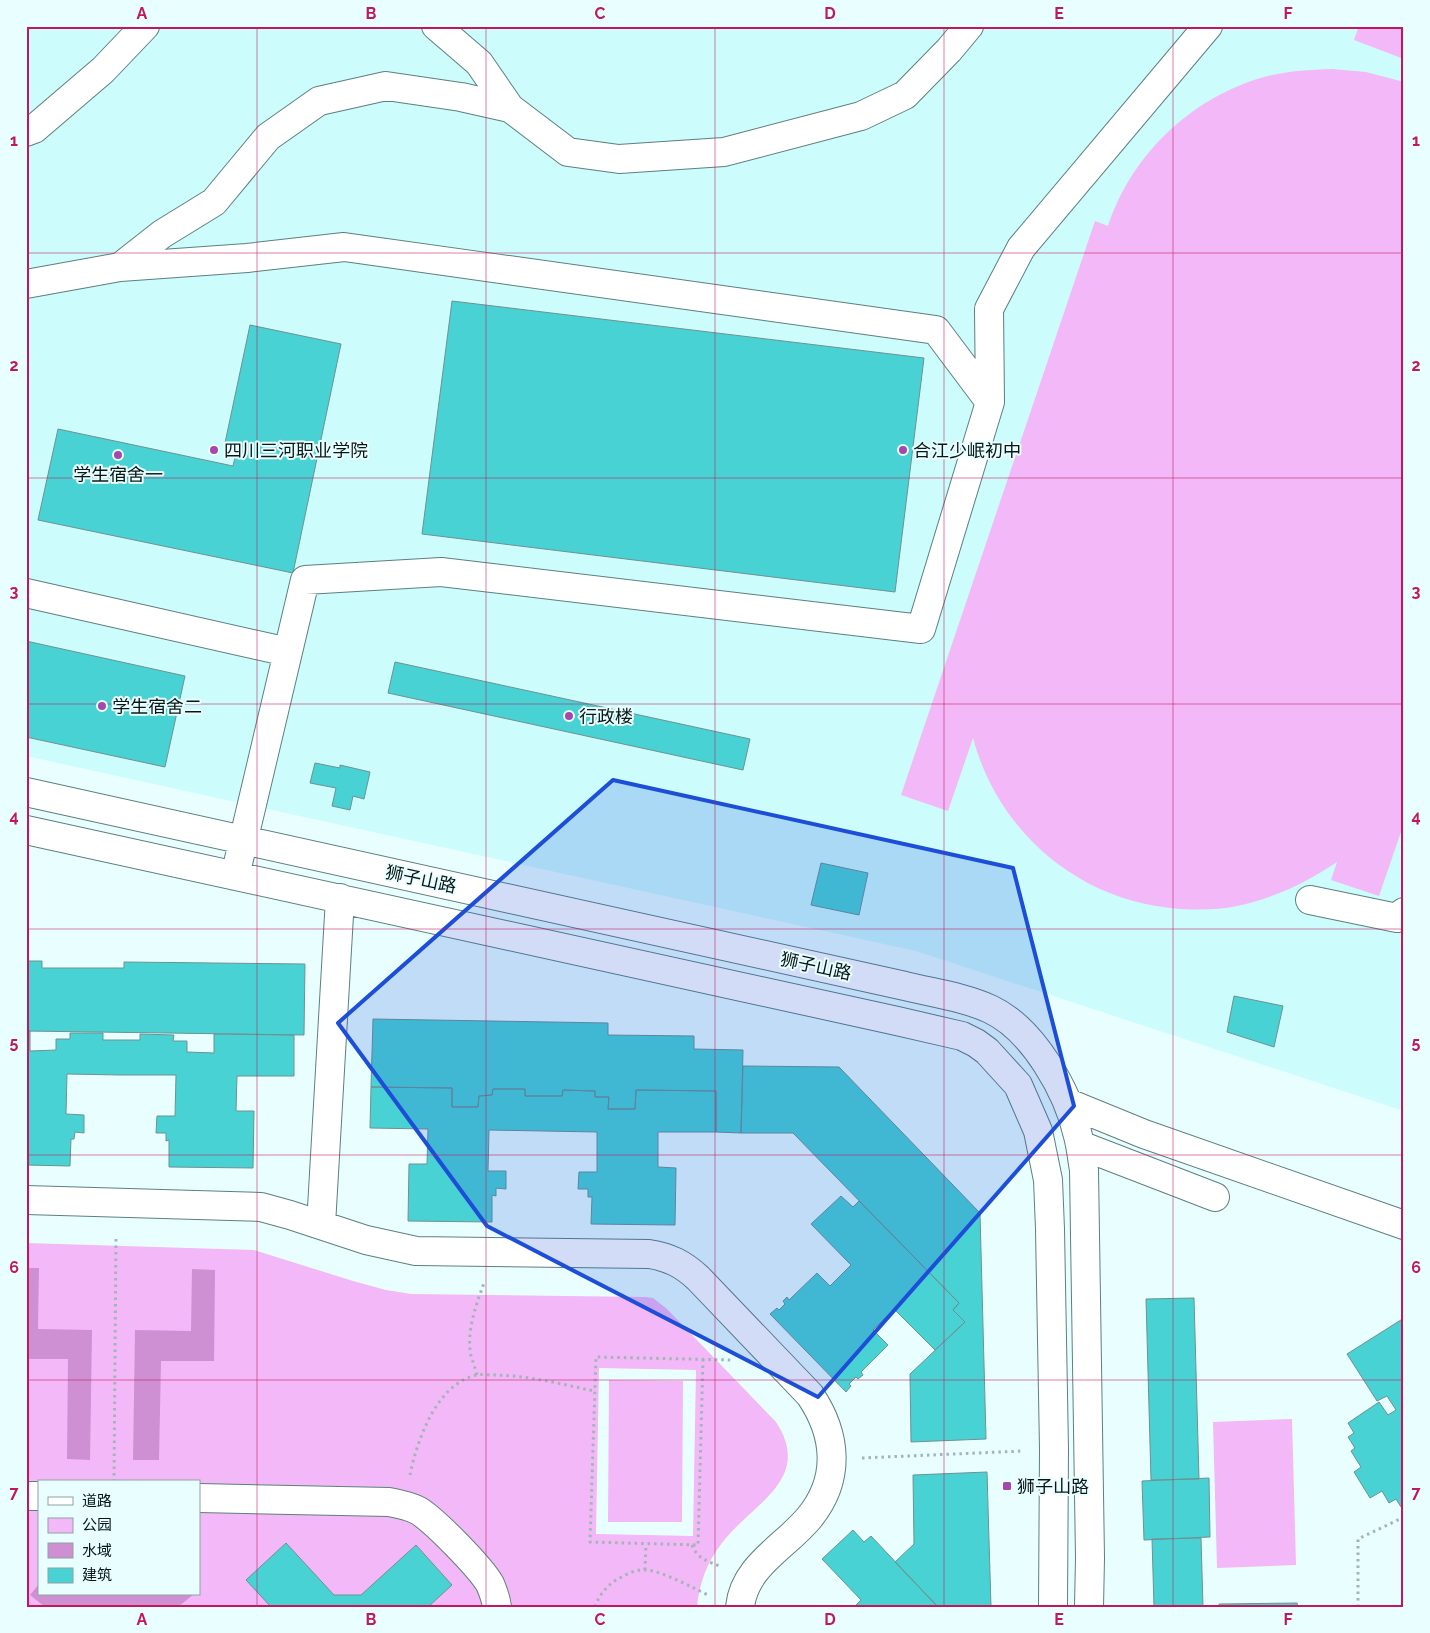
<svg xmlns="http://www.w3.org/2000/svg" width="1430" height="1633" font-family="Raleway,'Noto Sans SC',sans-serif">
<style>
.built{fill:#ccfcfc}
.green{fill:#f3b8f7;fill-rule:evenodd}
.water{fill:#ce90d3}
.building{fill:#49d2d4;stroke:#6f9192}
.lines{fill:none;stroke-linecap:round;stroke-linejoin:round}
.minor-casing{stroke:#5d7f7f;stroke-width:30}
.path{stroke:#a2b5b6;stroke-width:3;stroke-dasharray:2.5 4;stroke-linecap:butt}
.minor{stroke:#fff;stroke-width:28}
.marked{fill:#1d4ed8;fill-opacity:0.2;stroke:#1d4ed8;stroke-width:4;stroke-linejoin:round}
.grid{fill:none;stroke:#c2185b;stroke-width:1;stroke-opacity:0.55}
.poi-dot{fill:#a647af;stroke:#e9ffff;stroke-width:2}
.labels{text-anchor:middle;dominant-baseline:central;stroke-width:4;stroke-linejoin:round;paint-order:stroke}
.poi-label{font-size:18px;fill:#091617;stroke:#e9ffff;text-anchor:start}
.street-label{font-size:18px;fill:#091617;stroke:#e9ffff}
.neatline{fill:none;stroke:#c2185b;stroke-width:2}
.grid-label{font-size:16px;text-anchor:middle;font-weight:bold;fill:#c2185b}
</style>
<rect width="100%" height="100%" fill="#e9ffff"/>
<path class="built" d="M 26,26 L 1404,26 L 1404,1111 L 916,951 L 26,756 Z"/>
<path class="green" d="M 1359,26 L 1404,26 L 1404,59 L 1354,40 Z
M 1332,69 L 1366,72 L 1404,82 L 1404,823 L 1379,896 L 1331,880 L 1337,862 C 1306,883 1274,898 1237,906 C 1219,910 1199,910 1181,909 C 1081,903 999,834 973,738 L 948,811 L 901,795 L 1095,221 L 1108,226 C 1132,154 1191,98 1264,77 C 1286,71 1309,70 1332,69 Z
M 26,1243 L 254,1250 L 353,1281 L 386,1290 L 411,1294 L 645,1297 L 653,1298 L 667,1309 L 776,1422 C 814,1480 751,1504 722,1543 C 707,1562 699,1584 697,1607 L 26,1607 ZM 599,1368 L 696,1370 L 693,1536 L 596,1534 ZM 39,1482 L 199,1482 L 199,1594 L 39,1594 Z
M 609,1380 L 683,1381 L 682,1522 L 608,1522 Z
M 1292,1419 L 1296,1565 L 1217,1568 L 1213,1422 Z"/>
<path class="water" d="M 26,1268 L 39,1268 L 38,1329 L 92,1330 L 90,1460 L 67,1459 L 68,1359 L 26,1359 Z
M 192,1269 L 215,1270 L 214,1361 L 161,1361 L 159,1460 L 133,1460 L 135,1330 L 191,1331 Z
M 39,1584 L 39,1594 L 194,1594 L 178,1607 L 45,1607 L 30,1595 Z"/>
<path class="building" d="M 452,301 L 924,358 L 895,592 L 422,534 Z
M 250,325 L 341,344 L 293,573 L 38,520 L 58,429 L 233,466 L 238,445 L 225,443 Z
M 26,641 L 185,676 L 165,767 L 26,737 Z
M 395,662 L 750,739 L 743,770 L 388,693 Z
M 315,763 L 340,768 L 340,765 L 370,772 L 364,799 L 353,796 L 350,810 L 332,806 L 336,788 L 310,783 Z
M 821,863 L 868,873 L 859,915 L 811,905 Z
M 26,961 L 42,961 L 42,968 L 124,968 L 124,962 L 305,964 L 304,1035 L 26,1031 Z
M 1234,996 L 1283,1006 L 1274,1047 L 1227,1032 Z
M 373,1019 L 608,1023 L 608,1035 L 694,1036 L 694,1049 L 743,1050 L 741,1133 L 716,1132 L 716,1091 L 636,1090 L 635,1109 L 608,1109 L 609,1097 L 595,1097 L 595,1091 L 563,1090 L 562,1096 L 525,1096 L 525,1089 L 493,1089 L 492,1095 L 479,1096 L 478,1107 L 452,1107 L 452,1088 L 371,1087 Z
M 26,1031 L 30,1031 L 30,1051 L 56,1050 L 56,1039 L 70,1039 L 70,1033 L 103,1033 L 103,1040 L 140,1040 L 140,1034 L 174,1035 L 173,1041 L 187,1041 L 187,1052 L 214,1053 L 214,1034 L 294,1035 L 294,1076 L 237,1076 L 236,1111 L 254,1111 L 253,1168 L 169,1167 L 169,1140 L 166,1141 L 166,1133 L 156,1133 L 157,1116 L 175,1116 L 176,1075 L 121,1075 L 67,1074 L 66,1114 L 84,1115 L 84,1133 L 75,1132 L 74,1139 L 71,1139 L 70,1166 L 26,1165 Z
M 743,1066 L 839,1067 L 980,1213 L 986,1439 L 911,1442 L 910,1374 L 965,1322 L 953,1310 L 959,1303 L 793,1133 L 741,1133 Z
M 371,1087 L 452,1088 L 452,1107 L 478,1107 L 479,1096 L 492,1095 L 493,1089 L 525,1089 L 525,1096 L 562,1096 L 563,1090 L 595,1091 L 595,1097 L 609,1097 L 608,1109 L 635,1109 L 636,1090 L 716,1091 L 716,1132 L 658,1132 L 658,1167 L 676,1168 L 675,1225 L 591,1224 L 592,1197 L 588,1197 L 588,1189 L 578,1189 L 579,1172 L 597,1172 L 597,1132 L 489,1130 L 488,1171 L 506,1171 L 506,1189 L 496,1188 L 496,1196 L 492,1195 L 492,1222 L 408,1221 L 409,1164 L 427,1164 L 428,1129 L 370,1128 Z
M 841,1196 L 853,1207 L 859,1201 L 959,1303 L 953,1310 L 965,1322 L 935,1350 L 894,1309 L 873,1330 L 888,1345 L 861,1372 L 863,1375 L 858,1379 L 856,1377 L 849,1384 L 851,1386 L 846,1392 L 770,1314 L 777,1308 L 779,1310 L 785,1304 L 783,1301 L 787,1297 L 789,1300 L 817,1273 L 830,1286 L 851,1265 L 811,1224 Z
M 1194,1298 L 1199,1479 L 1151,1480 L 1146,1299 Z
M 1404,1318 L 1404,1505 L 1401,1507 L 1396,1499 L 1389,1503 L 1382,1491 L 1370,1498 L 1354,1472 L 1361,1467 L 1351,1451 L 1355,1448 L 1348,1437 L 1354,1433 L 1348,1423 L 1379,1402 L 1388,1415 L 1396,1410 L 1387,1396 L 1377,1401 L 1347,1354 Z
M 987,1472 L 991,1607 L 938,1607 L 895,1562 L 914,1544 L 913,1475 Z
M 1209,1478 L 1210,1537 L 1144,1540 L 1142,1481 Z
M 853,1530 L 864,1542 L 871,1536 L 938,1607 L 854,1607 L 861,1600 L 822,1559 Z
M 1201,1538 L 1203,1607 L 1154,1607 L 1152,1539 Z
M 286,1543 L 334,1595 L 361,1595 L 416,1545 L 452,1585 L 428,1607 L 271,1607 L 246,1580 Z
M 1297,1603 L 1298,1607 L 1219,1607 L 1219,1604 Z"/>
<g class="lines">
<defs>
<path id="minor" d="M 436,26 L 479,63 L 510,108 L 568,152 L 619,159 L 724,152 L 861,116 L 905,95 L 949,50 L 969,26
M 26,132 L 34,129 L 103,70 L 145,26
M 120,267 L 162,234 L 214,202 L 268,137 L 319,101 L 386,86 L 461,97 L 510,108
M 26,284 L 120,267 L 247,258 L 344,247 L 936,330 L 990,402 L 921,629 L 441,572 L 305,580 L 235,876
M 990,402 L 989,309 L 1021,248 L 1208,26
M 26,593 L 288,652
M 26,792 L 905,986 C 933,993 964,997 990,1009 C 1033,1029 1068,1091 1078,1136 C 1081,1147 1082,1159 1084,1170 L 1090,1558 L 1089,1607
M 26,830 L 897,1021 L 962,1036 L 976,1043 L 987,1051 L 1018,1085 L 1038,1131 L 1048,1180 L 1050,1229 L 1054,1449 L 1053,1607
M 1310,900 L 1397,918 L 1404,912
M 1068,1103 L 1144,1134 L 1404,1225
M 1080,1145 L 1215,1197
M 26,1200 L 261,1207 L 290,1215 L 366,1240 L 416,1251 L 649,1254 C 669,1257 683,1264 698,1278 L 810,1395 C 837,1435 841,1479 809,1518 C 785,1547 744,1566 740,1607
M 321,1225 L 340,898
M 26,1496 L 39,1496
M 199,1498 L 389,1502 C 400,1504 410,1506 419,1511 C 436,1522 480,1567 490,1584 C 493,1591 496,1599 497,1607"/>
</defs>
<use href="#minor" class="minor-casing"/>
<path class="path" d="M 703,1359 L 698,1545 L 590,1542 L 596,1357 L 731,1360
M 477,1375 C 475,1368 473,1362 471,1356 C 466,1332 476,1305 484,1283
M 862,1458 L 1023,1451
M 410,1475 C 417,1440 437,1383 477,1375 C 482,1374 488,1375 492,1375 C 527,1375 561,1384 594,1391
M 114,1482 L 116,1235
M 692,1545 C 698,1560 708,1561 722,1567
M 645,1570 L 646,1544
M 595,1607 C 599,1595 606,1587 616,1580 C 625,1575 635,1569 645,1570 C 661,1570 695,1589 710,1596
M 1358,1607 L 1358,1539 L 1400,1519 L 1404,1520"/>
<use href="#minor" class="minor"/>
</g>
<path class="marked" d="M 613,780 L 1013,868 L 1074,1106 L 818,1397 L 487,1226 L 338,1023 Z"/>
<path class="grid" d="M 257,26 L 257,1607M 486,26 L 486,1607M 715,26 L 715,1607M 944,26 L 944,1607M 1173,26 L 1173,1607M 26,253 L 1404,253M 26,478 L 1404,478M 26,704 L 1404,704M 26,929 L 1404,929M 26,1155 L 1404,1155M 26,1380 L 1404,1380"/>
<g class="poi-dot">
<circle cx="214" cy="450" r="5"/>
<circle cx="903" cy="450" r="5"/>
<circle cx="118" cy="455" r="5"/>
<circle cx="102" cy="706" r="5"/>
<circle cx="569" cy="716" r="5"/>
<rect x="1002" y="1481" width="10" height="10" rx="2.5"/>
</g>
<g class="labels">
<g class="poi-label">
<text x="224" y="450">四川三河职业学院</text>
<text x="913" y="450">合江少岷初中</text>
<text x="118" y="474" text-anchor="middle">学生宿舍一</text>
<text x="112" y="706">学生宿舍二</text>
<text x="579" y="716">行政楼</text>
<text x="1017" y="1486">狮子山路</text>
</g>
<g class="street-label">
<text transform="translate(421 879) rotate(12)">狮子山路</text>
<text transform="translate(816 966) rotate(12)">狮子山路</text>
</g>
</g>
<rect width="1430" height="1633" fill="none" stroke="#e9ffff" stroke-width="55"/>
<rect x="38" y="1480" width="162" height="115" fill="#e9ffff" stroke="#8fa2a2"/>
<rect x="48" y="1497" width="25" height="8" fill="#ffffff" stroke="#8fa2a2"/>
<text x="82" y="1506" font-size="15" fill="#091617">道路</text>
<rect x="48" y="1518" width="25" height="15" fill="#f3b8f7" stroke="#8fa2a2"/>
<text x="82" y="1530" font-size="15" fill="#091617">公园</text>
<rect x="48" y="1543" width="25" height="15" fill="#ce90d3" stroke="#8fa2a2"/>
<text x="82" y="1556" font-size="15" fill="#091617">水域</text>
<rect x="48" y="1568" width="25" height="15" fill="#49d2d4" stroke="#8fa2a2"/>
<text x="82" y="1580" font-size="15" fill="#091617">建筑</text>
<rect x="28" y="28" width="1374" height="1578" class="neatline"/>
<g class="grid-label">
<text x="142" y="19">A</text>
<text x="371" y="19">B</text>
<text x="600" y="19">C</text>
<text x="830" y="19">D</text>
<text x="1059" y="19">E</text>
<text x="1288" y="19">F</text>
<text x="14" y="146">1</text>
<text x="1416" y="146">1</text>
<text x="14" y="371">2</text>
<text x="1416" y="371">2</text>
<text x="14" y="597">3</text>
<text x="1416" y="597">3</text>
<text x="14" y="822">4</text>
<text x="1416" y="822">4</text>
<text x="14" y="1048">5</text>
<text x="1416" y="1048">5</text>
<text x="14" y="1273">6</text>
<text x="1416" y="1273">6</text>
<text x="14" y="1498">7</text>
<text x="1416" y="1498">7</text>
<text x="142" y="1625">A</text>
<text x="371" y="1625">B</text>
<text x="600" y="1625">C</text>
<text x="830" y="1625">D</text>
<text x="1059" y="1625">E</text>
<text x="1288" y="1625">F</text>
</g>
</svg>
